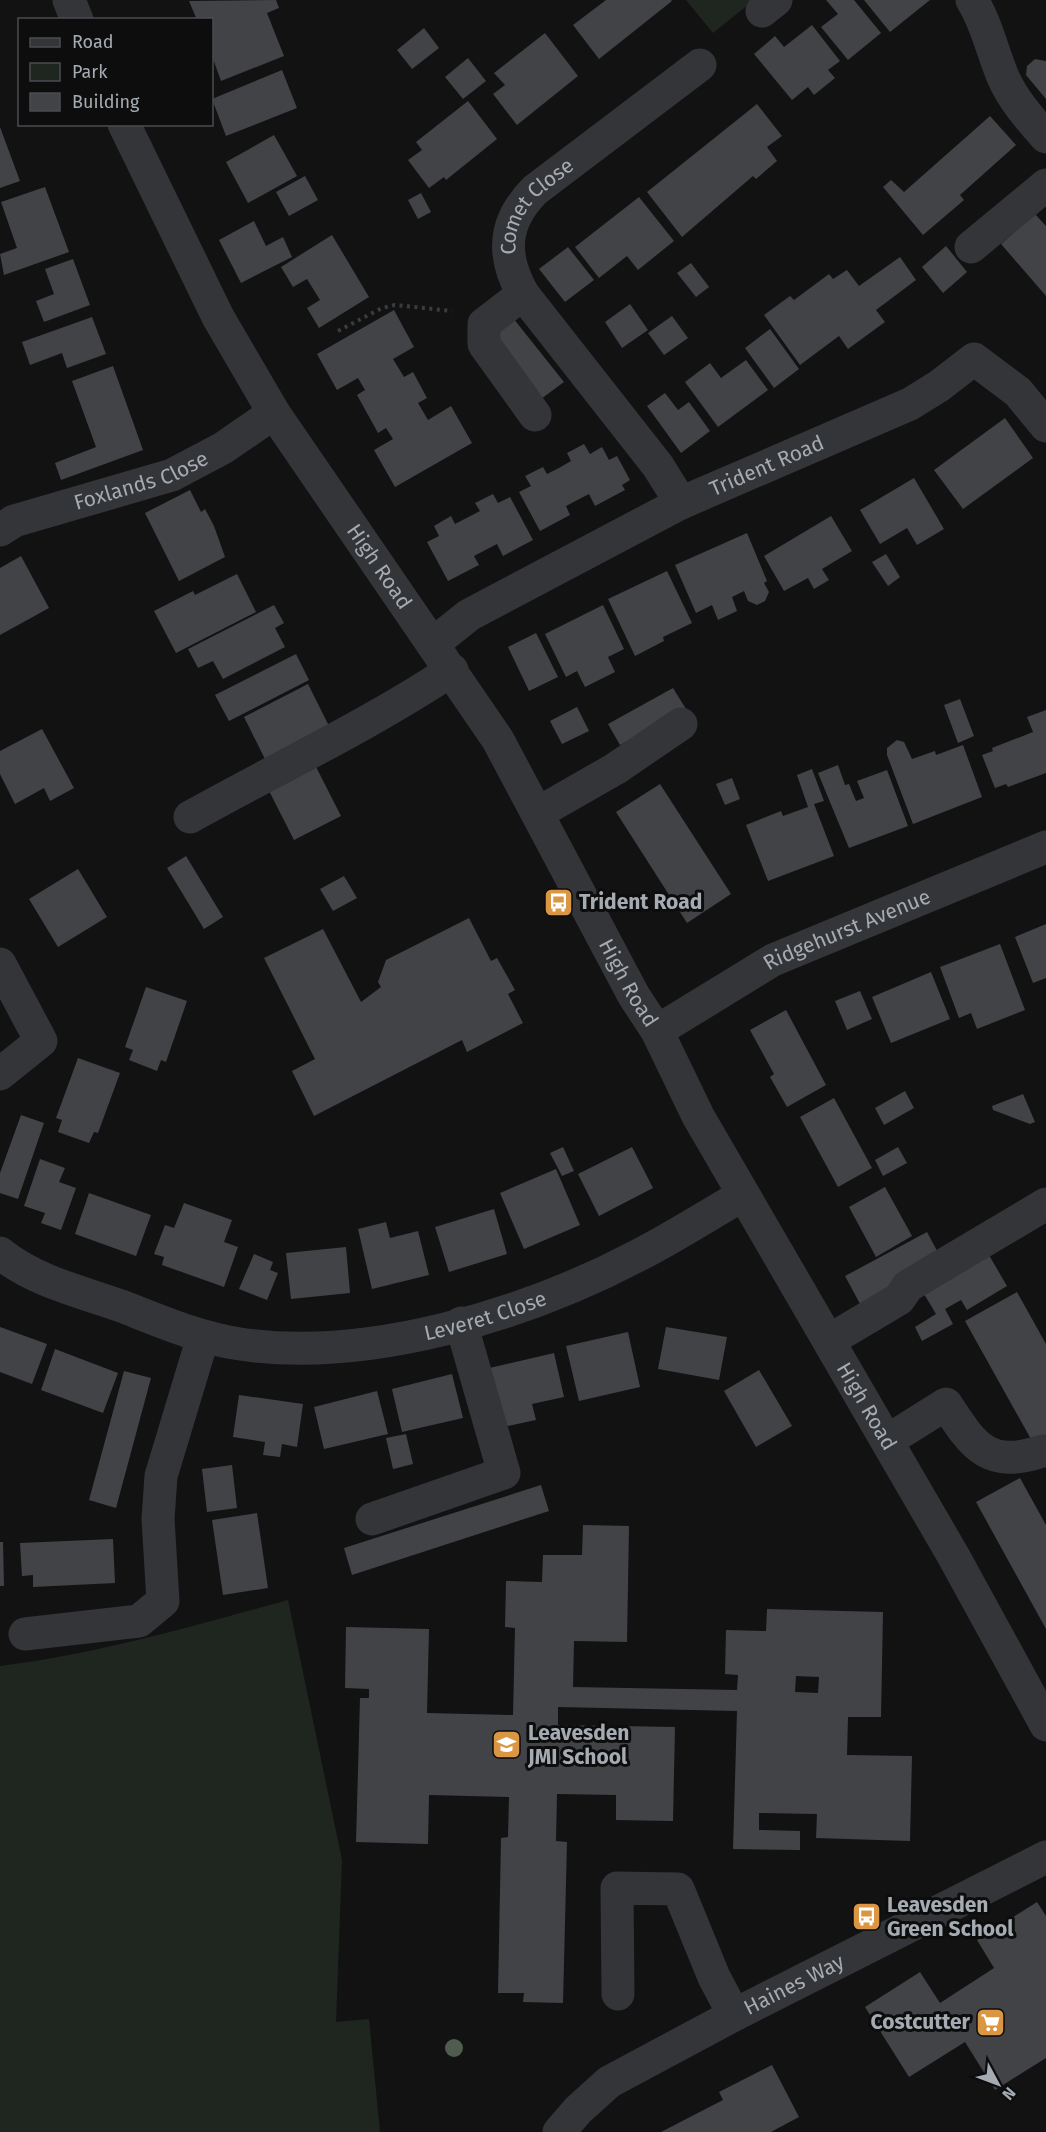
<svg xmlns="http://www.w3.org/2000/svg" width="1046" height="2132" font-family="'Fira Sans',sans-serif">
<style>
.green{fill:#1f261f}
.building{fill:#414346;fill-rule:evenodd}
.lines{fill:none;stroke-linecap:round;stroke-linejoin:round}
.path{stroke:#3a3c3f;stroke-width:4;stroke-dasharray:3 4.5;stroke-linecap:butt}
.minor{stroke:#343538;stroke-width:33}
.tree{fill:#4e5d4e}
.labels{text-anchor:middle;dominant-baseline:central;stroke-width:6;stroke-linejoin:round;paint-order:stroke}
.street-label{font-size:21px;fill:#a5abb2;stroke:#0d0d0e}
.poi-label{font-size:21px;font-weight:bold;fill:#a5abb2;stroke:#0d0d0e;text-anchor:start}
</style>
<rect width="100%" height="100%" fill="#121213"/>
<path class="green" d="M 686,0 L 754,0 L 713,33 Z
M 288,1600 L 342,1860 L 336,2022 L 369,2019 L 380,2132 L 0,2132 L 0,1666 C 98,1654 193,1626 288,1600 Z"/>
<path class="building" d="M 276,0 L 279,8 L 267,13 L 284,56 L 221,81 L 212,56 L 212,20 L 197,20 L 189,1 Z
M 606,0 L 671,0 L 672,1 L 599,59 L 573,25 Z
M 826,0 L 854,0 L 881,33 L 848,60 L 821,27 L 838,14 Z
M 864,0 L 930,0 L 890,32 Z
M 812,25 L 840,61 L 828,70 L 835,78 L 814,95 L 808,87 L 792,100 L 754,54 L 775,36 L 784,47 Z
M 424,28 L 439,48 L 412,69 L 397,50 Z
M 545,33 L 578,76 L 517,125 L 493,94 L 505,85 L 494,73 Z
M 468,58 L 486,81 L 463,99 L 445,77 Z
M 1035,59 L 1046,61 L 1046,99 L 1026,75 L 1027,66 Z
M 282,70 L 297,108 L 226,136 L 212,99 Z
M 468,101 L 497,139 L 446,180 L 444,177 L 429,188 L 408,160 L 422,150 L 416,142 Z
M 757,104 L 782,136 L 767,147 L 777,161 L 756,179 L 753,176 L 682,237 L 647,192 Z
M 990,116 L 1016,145 L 960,195 L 964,200 L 923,235 L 883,187 L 891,180 L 904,192 Z
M 0,127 L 20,181 L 0,188 Z
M 274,135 L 297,176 L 248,203 L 226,162 Z
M 305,176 L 318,200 L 289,216 L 276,192 Z
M 45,187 L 69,252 L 4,275 L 0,254 L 17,248 L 1,202 Z
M 421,193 L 431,212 L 418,219 L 408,200 Z
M 639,197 L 674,241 L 638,270 L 627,256 L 599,278 L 575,247 Z
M 1035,214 L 1046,226 L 1046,296 L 1001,244 Z
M 254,221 L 266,246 L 283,237 L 292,257 L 241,283 L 219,240 Z
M 332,235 L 369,297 L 319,328 L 307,308 L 320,300 L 307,279 L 293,287 L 281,267 Z
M 946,246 L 967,272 L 943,293 L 922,267 Z
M 568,247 L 594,280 L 565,302 L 539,269 Z
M 900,257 L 916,280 L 876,310 L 885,322 L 848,349 L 839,336 L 800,365 L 764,315 L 790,296 L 794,300 L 829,274 L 833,279 L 847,270 L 859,286 Z
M 73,259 L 90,305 L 44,322 L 36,301 L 54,294 L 45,269 Z
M 691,263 L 709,287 L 696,297 L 677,273 Z
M 630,304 L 648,330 L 622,348 L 605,322 Z
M 394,310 L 414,347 L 393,359 L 404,377 L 413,372 L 427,398 L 418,403 L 428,420 L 451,406 L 472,443 L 395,487 L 374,450 L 393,439 L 386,428 L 378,433 L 357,395 L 365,390 L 358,378 L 337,390 L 317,354 Z
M 672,316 L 688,338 L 664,355 L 648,333 Z
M 92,317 L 106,354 L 67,368 L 62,353 L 30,365 L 22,342 Z
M 513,318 L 564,382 L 541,399 L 491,336 Z
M 770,329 L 799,369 L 774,388 L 745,348 Z
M 746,360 L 768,390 L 718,427 L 685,382 L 710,363 L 721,378 Z
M 113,366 L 143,450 L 61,480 L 55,463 L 96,447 L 72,381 Z
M 665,393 L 678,410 L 689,402 L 710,431 L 681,453 L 647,406 Z
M 1005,418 L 1033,458 L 963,509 L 934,470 Z
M 584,444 L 590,454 L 602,447 L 609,460 L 617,456 L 630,480 L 622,485 L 625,490 L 595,506 L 589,494 L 566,506 L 570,515 L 540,531 L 519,492 L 531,486 L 525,476 L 543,467 L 547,474 L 559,468 L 571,461 L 567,453 Z
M 914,478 L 944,529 L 917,545 L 907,528 L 880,544 L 860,510 Z
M 190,490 L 201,512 L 205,509 L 214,526 L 225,557 L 179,581 L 145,513 Z
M 493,494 L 498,503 L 510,497 L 533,540 L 503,556 L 497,544 L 474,556 L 479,565 L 448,581 L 427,542 L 439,536 L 434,526 L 451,516 L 455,524 L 480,511 L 475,503 Z
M 831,516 L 852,551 L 822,569 L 829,580 L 814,589 L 808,578 L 784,591 L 764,556 Z
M 747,533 L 767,581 L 764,583 L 769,592 L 765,601 L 757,605 L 748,601 L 744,591 L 732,597 L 737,611 L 718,620 L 712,605 L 696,613 L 675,565 Z
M 886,554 L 900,577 L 888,586 L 872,562 Z
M 21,556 L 49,608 L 0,635 L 0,568 Z
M 667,571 L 692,623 L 663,637 L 664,641 L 635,656 L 608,599 Z
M 237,574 L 256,612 L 176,653 L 154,611 L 193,591 L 195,595 Z
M 274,605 L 284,623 L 275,628 L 285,647 L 223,679 L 213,661 L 198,668 L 188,649 Z
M 603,605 L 624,649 L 608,657 L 615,672 L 585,687 L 577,671 L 566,677 L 545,634 Z
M 536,633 L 558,677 L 529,691 L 508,647 Z
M 296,654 L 309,680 L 229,721 L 215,695 Z
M 308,684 L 330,728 L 266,761 L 244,717 Z
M 673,688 L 686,709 L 620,745 L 608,724 Z
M 960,699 L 974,736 L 958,743 L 944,705 Z
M 577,707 L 589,731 L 562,744 L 550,721 Z
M 1046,710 L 1046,773 L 1008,787 L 1006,784 L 995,788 L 982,755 L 993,751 L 992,748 L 1033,732 L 1027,717 Z
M 42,729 L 74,788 L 50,801 L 44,788 L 15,804 L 0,774 L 0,751 Z
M 897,740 L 904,742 L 912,759 L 935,751 L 936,755 L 963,745 L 982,797 L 913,824 L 887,755 L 887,748 Z
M 312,759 L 341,816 L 294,840 L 265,783 Z
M 838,765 L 845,785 L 849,784 L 856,801 L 864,798 L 857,781 L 887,770 L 908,826 L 849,848 L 818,773 Z
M 812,769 L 824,801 L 814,804 L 834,856 L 768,881 L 746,825 L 781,811 L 783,816 L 808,807 L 797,775 Z
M 732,778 L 740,799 L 725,805 L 716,784 Z
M 660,784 L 731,894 L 687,923 L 616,812 Z
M 186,856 L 223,917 L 204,929 L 167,868 Z
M 78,869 L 107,917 L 58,947 L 29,899 Z
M 344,876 L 357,898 L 333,911 L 320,889 Z
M 469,918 L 491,961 L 497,958 L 515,990 L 508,994 L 523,1023 L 467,1052 L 462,1040 L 314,1116 L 292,1071 L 315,1059 L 264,958 L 323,929 L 361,1002 L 381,987 L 378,982 L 386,960 Z
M 1046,924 L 1046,978 L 1033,983 L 1015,937 Z
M 1000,944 L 1025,1010 L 977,1029 L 971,1013 L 959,1018 L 940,967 Z
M 931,972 L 950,1019 L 891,1043 L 872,997 Z
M 146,987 L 187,1001 L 166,1062 L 161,1060 L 157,1071 L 129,1060 L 133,1050 L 125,1047 Z
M 860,991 L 872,1019 L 847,1030 L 835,1001 Z
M 786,1010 L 826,1085 L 787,1107 L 770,1077 L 774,1074 L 750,1030 Z
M 78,1058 L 120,1073 L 98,1133 L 94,1132 L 89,1143 L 58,1132 L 62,1120 L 56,1118 Z
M 905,1091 L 914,1108 L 884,1125 L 875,1108 Z
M 1023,1094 L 1035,1122 L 1030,1124 L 993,1110 L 992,1106 Z
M 834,1098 L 872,1168 L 838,1187 L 800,1117 Z
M 21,1115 L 44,1123 L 18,1199 L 0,1193 L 0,1173 Z
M 563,1147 L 574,1171 L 562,1176 L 550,1153 Z
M 632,1147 L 653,1188 L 599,1216 L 578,1174 Z
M 898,1147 L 907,1163 L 883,1176 L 875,1160 Z
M 40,1159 L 65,1168 L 59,1182 L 76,1188 L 61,1230 L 41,1223 L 45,1213 L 24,1206 Z
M 556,1169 L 580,1225 L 524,1249 L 500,1193 Z
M 885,1187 L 912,1236 L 876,1257 L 849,1207 Z
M 89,1193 L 151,1215 L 136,1256 L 75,1234 Z
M 184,1203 L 232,1220 L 224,1242 L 238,1247 L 224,1287 L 162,1265 L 164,1257 L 154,1254 L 165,1225 L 174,1228 Z
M 494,1209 L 507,1254 L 449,1272 L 435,1227 Z
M 386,1222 L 390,1238 L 418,1231 L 429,1275 L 372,1289 L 358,1229 Z
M 927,1232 L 942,1260 L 866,1315 L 845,1276 Z
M 346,1247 L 350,1293 L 291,1299 L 286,1253 Z
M 986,1250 L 1007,1286 L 967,1310 L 961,1300 L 945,1309 L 953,1324 L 922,1341 L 915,1327 L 936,1314 L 921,1289 Z
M 254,1254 L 273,1262 L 270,1270 L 278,1273 L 267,1300 L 239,1289 Z
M 1017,1292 L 1046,1344 L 1046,1456 L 1032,1441 L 965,1321 Z
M 0,1327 L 47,1344 L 32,1384 L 0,1372 Z
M 666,1327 L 727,1337 L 719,1380 L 658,1369 Z
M 628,1332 L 640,1387 L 579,1401 L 566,1346 Z
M 55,1349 L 118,1373 L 103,1413 L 41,1390 Z
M 554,1353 L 564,1397 L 532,1404 L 536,1420 L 498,1428 L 485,1369 Z
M 759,1370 L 792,1426 L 756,1447 L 724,1391 Z
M 124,1371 L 151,1378 L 116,1508 L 89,1500 Z
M 452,1374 L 463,1418 L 402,1432 L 392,1389 Z
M 377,1391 L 388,1434 L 324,1449 L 314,1407 Z
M 239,1395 L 303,1404 L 297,1447 L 282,1444 L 280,1457 L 263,1455 L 265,1442 L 233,1437 Z
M 406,1434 L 413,1464 L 393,1469 L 386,1438 Z
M 232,1465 L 237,1508 L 207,1512 L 202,1469 Z
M 1020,1478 L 1046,1525 L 1046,1629 L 976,1502 Z
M 541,1485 L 549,1511 L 352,1575 L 344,1548 Z
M 257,1513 L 268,1588 L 223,1595 L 212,1520 Z
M 583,1525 L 629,1526 L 627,1642 L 574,1641 L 573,1687 L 737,1690 L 738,1675 L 725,1674 L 726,1630 L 766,1631 L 767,1609 L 883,1612 L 881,1717 L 848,1717 L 847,1755 L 912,1756 L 910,1841 L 816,1838 L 817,1814 L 759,1813 L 759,1830 L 800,1831 L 800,1850 L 733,1849 L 737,1711 L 558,1707 L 558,1725 L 675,1727 L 673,1821 L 616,1820 L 616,1795 L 557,1794 L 556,1841 L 567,1842 L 563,2003 L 523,2002 L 524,1993 L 498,1993 L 501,1838 L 508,1837 L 509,1797 L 429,1795 L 428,1844 L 356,1842 L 360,1698 L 369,1698 L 369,1689 L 345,1688 L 346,1627 L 429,1629 L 427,1713 L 513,1715 L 515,1628 L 505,1627 L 506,1581 L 542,1582 L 543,1555 L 582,1555 ZM 796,1676 L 819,1677 L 818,1693 L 795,1692 Z
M 113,1539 L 115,1583 L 33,1587 L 33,1575 L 22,1576 L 20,1543 Z
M 0,1542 L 3,1542 L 4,1586 L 0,1586 Z
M 1037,1902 L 1046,1916 L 1046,2058 L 995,2090 L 965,2042 L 909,2077 L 865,2007 L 920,1972 L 940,2003 L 994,1968 L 977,1940 Z
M 772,2065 L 799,2117 L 771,2132 L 661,2132 L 723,2100 L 719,2092 Z"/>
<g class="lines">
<path class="path" d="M 338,331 L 382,308 L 395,305 L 452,311"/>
<g class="minor">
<path d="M 69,0 L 77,20"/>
<path d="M 972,0 C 987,24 992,51 1003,77 C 1013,100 1030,119 1046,137"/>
<path d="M 762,11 L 776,0"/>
<path id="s1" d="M 124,124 L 218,317 L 274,413 L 498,740 L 634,996 L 657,1031 L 698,1116 L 954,1557 L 1046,1725"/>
<path d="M 971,247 L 1046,185"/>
<path d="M 523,294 L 484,324 L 484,344 L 535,415"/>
<path id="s2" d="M 681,503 L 658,466 L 523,294 C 501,255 503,222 535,190 L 700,65"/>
<path id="s3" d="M 0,530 L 14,521 L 172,475 L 223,448 L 274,413"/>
<path id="s4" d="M 434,643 L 469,615 L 681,503 L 910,404 L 939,386 L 974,359 L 1018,392 L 1046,426"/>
<path d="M 538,813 L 615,769 L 681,724"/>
<path d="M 190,817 C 278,768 369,725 452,670"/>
<path d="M 0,964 L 41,1041 L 0,1074"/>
<path id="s5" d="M 657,1031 L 773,960 L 1046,847"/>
<path id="s6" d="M 0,1253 C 34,1281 82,1292 124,1307 C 162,1322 199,1338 240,1344 C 367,1363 525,1315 637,1256 C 673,1238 708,1215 743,1195"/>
<path d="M 830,1340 L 899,1299 L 908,1286 L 1046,1204"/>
<path d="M 887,1441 L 946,1404 C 974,1447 988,1469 1043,1451"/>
<path d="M 372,1519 L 504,1473 L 461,1323"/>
<path d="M 25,1634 L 139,1621 L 163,1601 L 158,1519 L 161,1476 L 203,1337"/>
<path d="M 618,1994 L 617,1888 L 678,1889 L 714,1977 L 734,2015"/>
<path id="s7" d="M 559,2132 L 578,2110 L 609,2082 L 734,2015 L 1046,1857"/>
</g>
</g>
<circle class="tree" cx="454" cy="2048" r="9"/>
<defs>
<symbol id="bus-square" viewBox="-11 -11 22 22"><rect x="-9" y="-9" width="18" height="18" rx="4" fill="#db9643" stroke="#0d0d0e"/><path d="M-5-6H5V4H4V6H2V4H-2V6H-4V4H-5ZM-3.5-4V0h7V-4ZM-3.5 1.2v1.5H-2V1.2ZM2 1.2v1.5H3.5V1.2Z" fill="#fff"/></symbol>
<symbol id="school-square" viewBox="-11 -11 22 22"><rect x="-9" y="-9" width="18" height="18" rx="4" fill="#db9643" stroke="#0d0d0e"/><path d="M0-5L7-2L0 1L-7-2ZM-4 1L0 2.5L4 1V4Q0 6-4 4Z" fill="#fff"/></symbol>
<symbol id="supermarket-square" viewBox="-11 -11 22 22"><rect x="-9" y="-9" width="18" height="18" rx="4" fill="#db9643" stroke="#0d0d0e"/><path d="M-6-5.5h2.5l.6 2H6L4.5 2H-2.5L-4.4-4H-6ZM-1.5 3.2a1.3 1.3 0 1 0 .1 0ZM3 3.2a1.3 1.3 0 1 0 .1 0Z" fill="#fff"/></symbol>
</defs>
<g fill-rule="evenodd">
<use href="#bus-square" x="542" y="886" width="33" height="33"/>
<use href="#school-square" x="490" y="1728" width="33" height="33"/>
<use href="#bus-square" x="850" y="1900" width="33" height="33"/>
<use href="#supermarket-square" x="974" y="2006" width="33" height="33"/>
</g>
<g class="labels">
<g class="street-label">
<text stroke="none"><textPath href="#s2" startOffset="363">Comet Close</textPath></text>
<text stroke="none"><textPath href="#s4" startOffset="378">Trident Road</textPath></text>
<text stroke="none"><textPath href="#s3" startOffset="150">Foxlands Close</textPath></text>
<text stroke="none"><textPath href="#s1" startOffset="512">High Road</textPath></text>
<text stroke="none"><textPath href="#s5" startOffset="216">Ridgehurst Avenue</textPath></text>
<text stroke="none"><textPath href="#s1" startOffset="998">High Road</textPath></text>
<text stroke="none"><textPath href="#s6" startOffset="507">Leveret Close</textPath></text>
<text stroke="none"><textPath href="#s1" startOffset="1484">High Road</textPath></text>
<text stroke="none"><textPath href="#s7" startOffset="280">Haines Way</textPath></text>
</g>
<g class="poi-label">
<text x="579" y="902">Trident Road</text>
<text x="528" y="1733">Leavesden<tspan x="528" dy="24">JMI School</tspan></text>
<text x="887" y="1905">Leavesden<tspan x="887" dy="24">Green School</tspan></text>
<text x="970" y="2022" text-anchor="end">Costcutter</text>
</g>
</g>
<rect x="18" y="18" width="195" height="108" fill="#0d0d0e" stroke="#4a4c50" stroke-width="1.5"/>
<rect x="30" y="38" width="30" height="9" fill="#343538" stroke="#4a4c50" stroke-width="1.5"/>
<text x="72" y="48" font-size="18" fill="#a5abb2">Road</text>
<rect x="30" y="63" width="30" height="18" fill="#1f261f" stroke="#4a4c50" stroke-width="1.5"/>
<text x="72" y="78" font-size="18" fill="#a5abb2">Park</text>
<rect x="30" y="93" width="30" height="18" fill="#414346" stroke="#4a4c50" stroke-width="1.5"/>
<text x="72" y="108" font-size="18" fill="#a5abb2">Building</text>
<g transform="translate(998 2084) rotate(131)" stroke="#0d0d0e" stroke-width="4.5" paint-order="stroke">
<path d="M0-4.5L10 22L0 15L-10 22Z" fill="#a5abb2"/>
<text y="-9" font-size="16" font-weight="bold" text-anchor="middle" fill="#a5abb2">N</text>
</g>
</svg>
